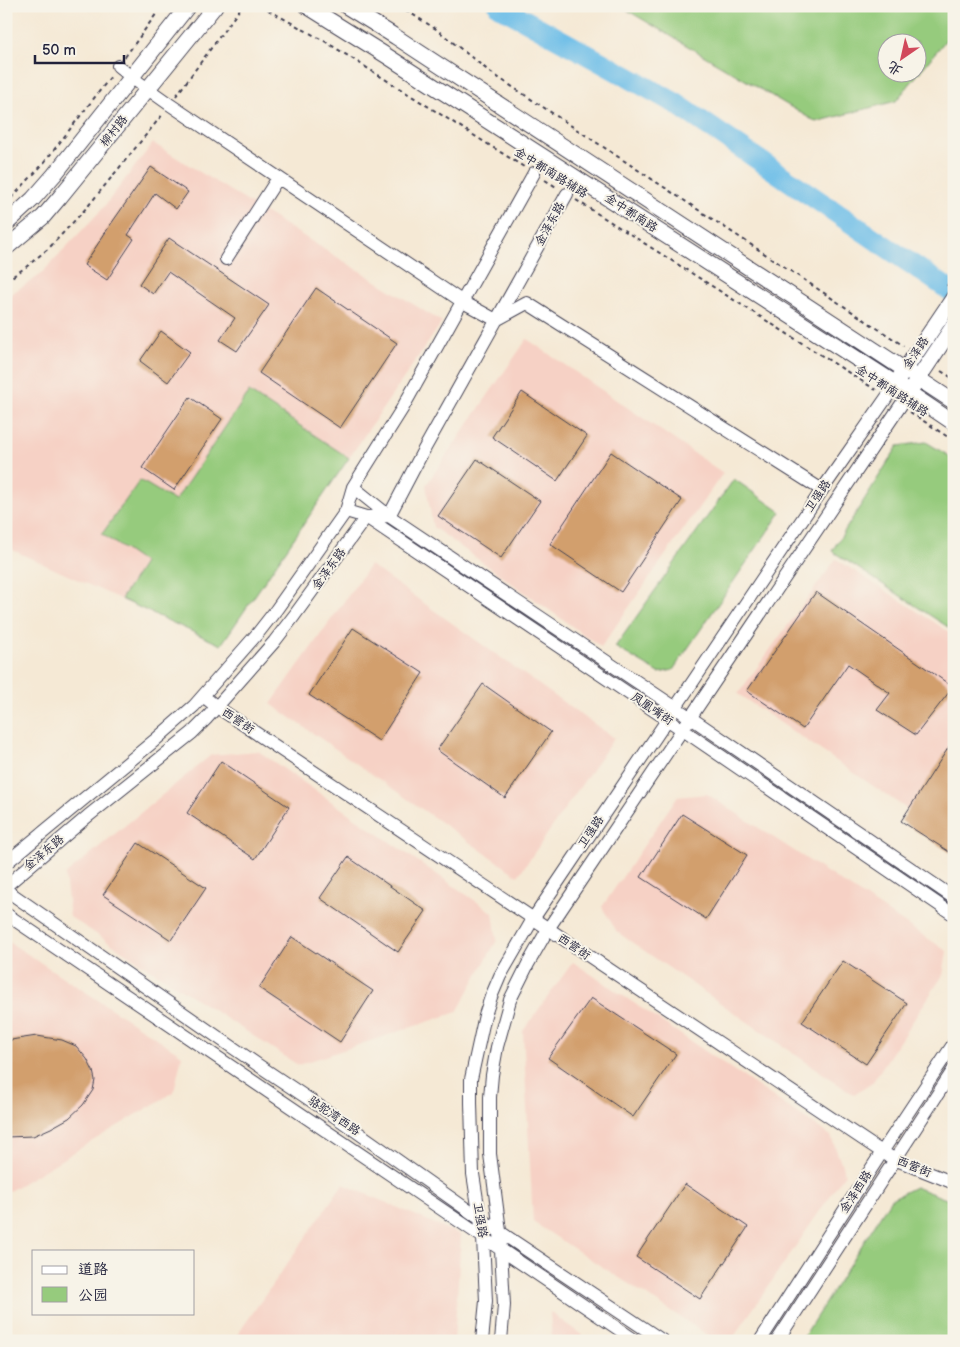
<svg xmlns="http://www.w3.org/2000/svg" width="960" height="1347" font-family="'Balsamiq Sans','LXGW WenKai TC',sans-serif">
<style>
.built{fill:#f6d1c5}
.green{fill:#96cb7d;stroke:#5c765c;fill-rule:evenodd}
.lines{fill:none;stroke-linecap:round;stroke-linejoin:round}
.river{stroke:#6dbee8;stroke-width:21}
.building{fill:#d29f6d}
.minor-casing{stroke:#424052;stroke-width:14}
.major-casing{stroke:#424052;stroke-width:17}
.path{stroke:#424052;stroke-width:2;stroke-dasharray:4 4;stroke-linecap:butt}
.minor{stroke:#fff;stroke-width:12}
.major{stroke:#fff;stroke-width:15}
.labels{text-anchor:middle;dominant-baseline:central;stroke-width:4;stroke-linejoin:round;paint-order:stroke}
.street-label{font-size:12px;fill:#22223b;stroke:#f7f3e8}
</style>
<rect width="100%" height="100%" fill="#f7f3e8"/>
<filter id="ink" filterUnits="userSpaceOnUse"><feTurbulence type="fractalNoise" baseFrequency=".02" numOctaves="2"/><feDisplacementMap in="SourceGraphic" scale="10" xChannelSelector="R" yChannelSelector="G"/><feConvolveMatrix kernelMatrix="1 2 1 2 8 2 1 2 1" color-interpolation-filters="sRGB"/></filter>
<filter id="wash" filterUnits="userSpaceOnUse"><feTurbulence type="fractalNoise" baseFrequency=".0096" numOctaves="4" result="noise"/><feDisplacementMap in="SourceGraphic" scale="20" xChannelSelector="R" yChannelSelector="G"/><feGaussianBlur stdDeviation="1.12" result="paint"/><feColorMatrix in="noise" values="0 0 0 0 0 0 0 0 0 0 0 0 0 0 0 0 0 1.4 0 .05"/><feComposite in="paint" operator="in"/></filter>
<g filter="url(#wash)">
<rect width="100%" height="100%" fill="#f5e9d5"/>
<path class="built" d="M 153,143 L 442,322 L 221,645 L 6,547 L 6,297 L 39,276 L 103,208 Z
M 527,339 L 723,473 L 601,647 L 433,527 L 426,485 Z
M 836,559 L 954,635 L 954,841 L 738,694 Z
M 370,565 L 614,738 L 518,876 L 271,704 Z
M 258,751 L 493,913 L 497,940 L 457,1012 L 298,1065 L 70,917 L 65,875 L 211,755 Z
M 707,794 L 947,951 L 943,975 L 872,1083 L 854,1095 L 617,932 L 602,907 L 677,797 Z
M 6,940 L 182,1055 L 174,1092 L 6,1193 Z
M 573,962 L 831,1136 L 845,1174 L 731,1341 L 717,1341 L 533,1222 L 523,1031 Z
M 343,1184 L 461,1235 L 454,1341 L 233,1341 Z
M 550,1312 L 590,1341 L 552,1341 Z"/>
<path class="green" d="M 620,6 L 954,6 L 954,30 L 896,101 L 816,122 ZM 888,42 L 918,42 L 918,72 L 888,72 Z
M 249,392 L 349,458 L 221,645 L 121,599 L 144,563 L 102,534 L 140,480 L 175,501 Z
M 926,442 L 954,459 L 954,631 L 832,551 L 898,446 Z
M 734,479 L 781,512 L 673,670 L 659,673 L 615,647 Z
M 915,1187 L 954,1202 L 954,1341 L 801,1341 L 891,1199 Z"/>
<g class="lines">
<path class="river" d="M 499,6 L 675,103 L 954,293"/>
</g>
<g id="blocks">
<path class="building" d="M 151,167 L 188,192 L 176,209 L 155,193 L 128,235 L 134,239 L 107,280 L 84,265 L 111,224 Z
M 169,238 L 269,305 L 237,351 L 220,340 L 235,318 L 168,272 L 153,294 L 139,284 Z
M 316,288 L 397,343 L 340,428 L 259,373 Z
M 161,331 L 190,352 L 168,382 L 140,361 Z
M 522,392 L 587,436 L 557,481 L 492,437 Z
M 190,397 L 222,419 L 174,490 L 142,468 Z
M 611,452 L 682,500 L 621,592 L 550,544 Z
M 477,459 L 540,501 L 501,558 L 438,516 Z
M 816,592 L 953,687 L 916,735 L 877,710 L 890,693 L 848,664 L 803,729 L 747,691 Z
M 353,628 L 423,673 L 379,741 L 309,695 Z
M 483,684 L 551,732 L 505,798 L 437,750 Z
M 954,739 L 954,855 L 901,821 Z
M 221,761 L 289,807 L 255,859 L 187,813 Z
M 682,814 L 747,855 L 706,919 L 641,877 Z
M 138,843 L 206,888 L 171,940 L 103,895 Z
M 348,857 L 426,911 L 398,952 L 320,898 Z
M 292,937 L 373,991 L 340,1042 L 259,988 Z
M 843,961 L 907,1003 L 866,1064 L 802,1022 Z
M 591,998 L 676,1054 L 633,1117 L 548,1058 Z
M 37,1036 L 62,1040 L 76,1046 L 87,1059 L 93,1071 L 95,1080 L 93,1090 L 83,1105 L 69,1118 L 51,1128 L 33,1136 L 6,1137 L 6,1041 L 17,1039 Z
M 685,1184 L 748,1227 L 700,1299 L 636,1257 Z"/>
</g>
</g>
<g filter="url(#ink)">
<use href="#blocks" fill-opacity="0" stroke="#424052" stroke-width="1"/>
<g class="lines">
<defs>
<path id="minor" d="M 118,66 L 131,77 L 169,104 L 463,302 L 496,320 L 527,303 L 822,490
M 226,259 L 278,178
M 353,487 L 389,516 L 691,718 L 954,898
M 346,511 L 366,517 L 683,730 L 954,915
M 203,696 L 217,707 L 882,1152 L 894,1159 L 954,1183
M 6,863 L 154,741 L 194,706 L 258,633 L 276,610 L 346,511 L 353,487 L 402,409 L 534,173
M 6,886 L 88,816 L 192,733 L 206,719 L 274,642 L 294,616 L 366,517 L 389,516 L 421,455 L 567,194
M 6,890 L 258,1065 L 343,1122 L 479,1218 L 663,1341
M 6,914 L 636,1341
M 482,1341 L 486,1301 L 483,1238 L 473,1174 L 471,1103 L 471,1079 L 485,1015 L 491,997 L 500,976 L 533,919 L 822,490 L 896,384
M 501,1341 L 504,1305 L 500,1231 L 490,1154 L 490,1097 L 492,1075 L 497,1047 L 510,1000 L 528,964 L 548,929 L 909,393
M 760,1341 L 882,1152 L 954,1043
M 777,1341 L 954,1069"/>
<path id="major" d="M 307,6 L 387,56 L 896,384 L 954,423
M 346,6 L 396,37 L 954,402
M 6,224 L 33,199 L 54,175 L 188,6
M 6,248 L 43,217 L 60,197 L 215,6
M 900,377 L 954,297
M 914,385 L 954,325"/>
</defs>
<use href="#minor" class="minor-casing"/>
<use href="#major" class="major-casing"/>
<path class="path" d="M 261,6 L 326,42 L 524,167
M 399,6 L 436,29 L 490,72 L 904,346
M 125,57 L 162,6
M 176,96 L 242,6
M 545,180 L 558,188
M 576,200 L 876,390
M 6,204 L 43,164 L 112,75
M 6,281 L 26,267 L 49,248 L 64,232 L 89,205 L 163,114
M 947,286 L 954,275
M 941,371 L 954,379
M 910,412 L 954,441"/>
<use href="#minor" class="minor"/>
<use href="#major" class="major"/>
</g>
</g>
<g class="labels">
<g class="street-label">
<text transform="translate(114 131) rotate(-51)">柳村路</text>
<text transform="translate(551 173) rotate(32)">金中都南路辅路</text>
<text transform="translate(631 213) rotate(33)">金中都南路</text>
<text transform="translate(550 224) rotate(-61)">金泽东路</text>
<text transform="translate(916 353) rotate(-56)">金泽路</text>
<text transform="translate(892 391) rotate(33)">金中都南路辅路</text>
<text transform="translate(818 496) rotate(-56)">卫强路</text>
<text transform="translate(329 569) rotate(-54)">金泽东路</text>
<text transform="translate(652 709) rotate(34)">凤凰嘴街</text>
<text transform="translate(238 721) rotate(34)">西营街</text>
<text transform="translate(591 832) rotate(-56)">卫强路</text>
<text transform="translate(44 853) rotate(-40)">金泽东路</text>
<text transform="translate(574 947) rotate(34)">西营街</text>
<text transform="translate(334 1116) rotate(34)">骆驼湾西路</text>
<text transform="translate(914 1167) rotate(22)">西营街</text>
<text transform="translate(856 1192) rotate(-57)">金泽西路</text>
<text transform="translate(480 1220) rotate(81)">卫强路</text>
</g>
</g>
<rect width="960" height="1347" fill="none" stroke="#f7f3e8" stroke-width="25"/>
<rect x="32" y="1250" width="162" height="65" fill="#f7f3e8" stroke="#a29fa3"/>
<rect x="42" y="1266" width="25" height="8" fill="#ffffff" stroke="#a29fa3"/>
<text x="78" y="1274" font-size="15" fill="#22223b">道路</text>
<rect x="42" y="1287" width="25" height="15" fill="#96cb7d" stroke="#a29fa3"/>
<text x="78" y="1300" font-size="15" fill="#22223b">公园</text>
<g transform="translate(902 58) rotate(214)"><circle r="24" fill="#f7f3e8" stroke="#a29fa3"/>
<path d="M0-4L9 19L0 12L-9 19Z" fill="#d1495b"/>
<text y="-8" font-size="14" font-weight="bold" text-anchor="middle" fill="#22223b">北</text>
</g>
<path d="M35 55v8h89v-8" fill="none" stroke="#22223b" stroke-width="2.5"/>
<text x="42" y="55" font-size="15" fill="#22223b" stroke="#f7f3e8" stroke-width="4" paint-order="stroke">50 m</text>
</svg>
